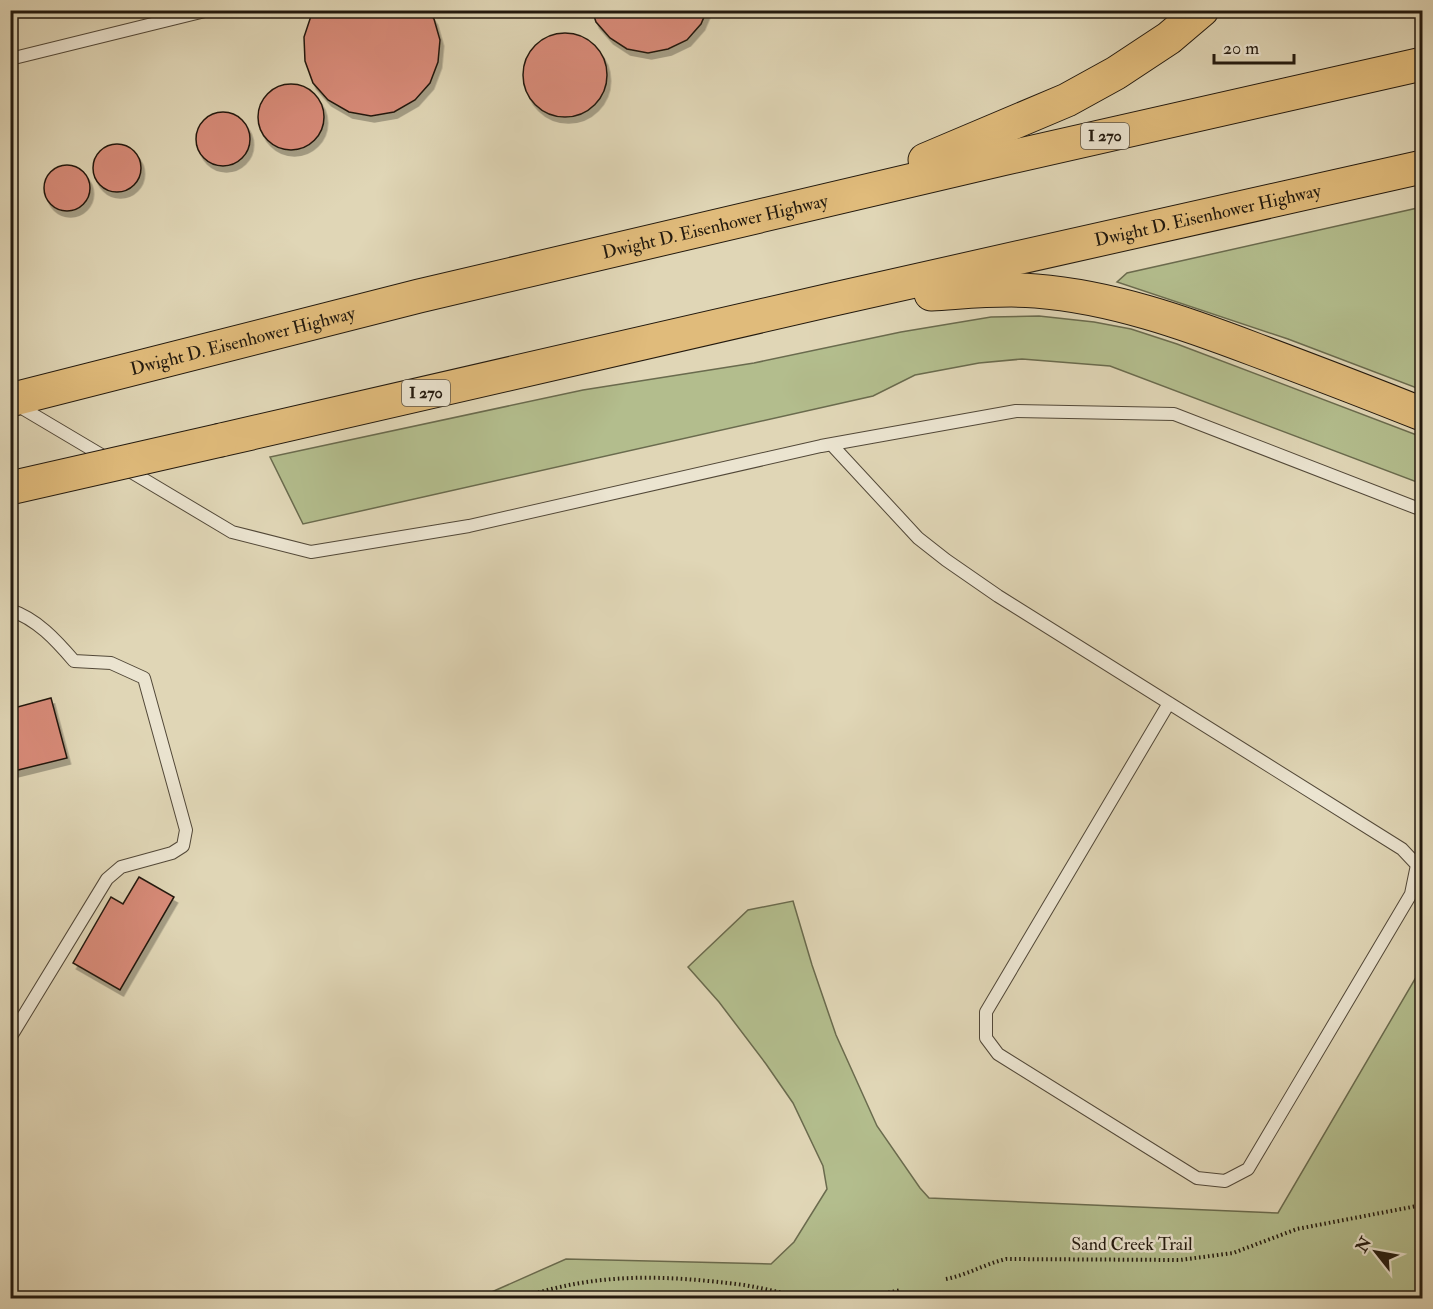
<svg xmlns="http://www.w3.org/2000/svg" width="1433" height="1309" font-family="'IM FELL Double Pica',serif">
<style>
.green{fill:#b3bd8d;stroke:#6a6b4e;stroke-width:1.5}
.building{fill:#d88b79;stroke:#22190e;stroke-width:1.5;filter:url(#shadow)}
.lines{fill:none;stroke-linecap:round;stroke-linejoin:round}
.service-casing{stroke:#524838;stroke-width:14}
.motorway-casing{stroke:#22190e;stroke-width:35}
.path{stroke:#22190e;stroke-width:4;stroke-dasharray:1.5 3;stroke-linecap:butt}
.service{stroke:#ebe4d0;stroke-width:12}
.motorway{stroke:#e0bb7b;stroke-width:33}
.motorway-bridge-casing{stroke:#22190e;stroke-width:35;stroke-linecap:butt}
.motorway-bridge{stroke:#e0bb7b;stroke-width:33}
.labels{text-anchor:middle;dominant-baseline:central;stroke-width:5;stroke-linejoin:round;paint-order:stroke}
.shield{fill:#ebe4d0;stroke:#5e5648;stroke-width:1.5}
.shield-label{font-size:16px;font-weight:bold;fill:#22190e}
.street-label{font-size:18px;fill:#22190e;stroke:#ebe4d0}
</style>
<defs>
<filter id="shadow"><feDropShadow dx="3.5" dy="6" stdDeviation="0" flood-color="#0004"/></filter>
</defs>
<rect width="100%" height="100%" fill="#e0d6b6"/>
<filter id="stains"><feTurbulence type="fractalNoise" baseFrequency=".00333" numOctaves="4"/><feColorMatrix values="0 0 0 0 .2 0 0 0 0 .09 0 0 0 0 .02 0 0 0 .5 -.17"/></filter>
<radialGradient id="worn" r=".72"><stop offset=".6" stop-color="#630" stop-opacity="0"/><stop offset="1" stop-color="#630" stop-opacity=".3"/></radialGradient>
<path class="green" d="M 1422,207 L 1422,390 L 1288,339 L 1117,282 L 1127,273 Z
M 1039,316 L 1094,322 L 1131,329 L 1177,344 L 1422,437 L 1422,484 L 1110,366 L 1022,359 L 979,363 L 915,375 L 873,396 L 303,524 L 270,457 L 583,390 L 754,363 L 901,332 L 991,317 Z
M 793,901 L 812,965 L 836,1035 L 877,1126 L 920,1188 L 929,1198 L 1278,1213 L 1422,967 L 1422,1298 L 478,1298 L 566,1259 L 771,1264 L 794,1242 L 827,1189 L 823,1166 L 793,1103 L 766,1064 L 719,1002 L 688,967 L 748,910 Z"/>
<path class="building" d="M 315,10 L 428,10 L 434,19 L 440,40 L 438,62 L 430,83 L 415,100 L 394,112 L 371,116 L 349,112 L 328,100 L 313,83 L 305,61 L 304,37 L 311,16 Z
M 592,10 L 707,10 L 701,24 L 687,40 L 668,49 L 648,53 L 627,49 L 610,38 L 596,22 Z
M523 75a42 42 0 1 1 84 0a42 42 0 1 1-84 0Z
M258 117a33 33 0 1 1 66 0a33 33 0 1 1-66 0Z
M196 139a27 27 0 1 1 54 0a27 27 0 1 1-54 0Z
M93 168a24 24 0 1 1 48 0a24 24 0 1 1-48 0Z
M44 188a23 23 0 1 1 46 0a23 23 0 1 1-46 0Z
M 51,698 L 67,758 L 10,772 L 10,709 Z
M 139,877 L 174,897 L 120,990 L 73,963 L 111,897 L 123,904 Z"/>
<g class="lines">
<defs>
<path id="service" d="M 10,59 L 209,10
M 17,405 L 108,459
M 831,444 L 918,538 L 946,560 L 998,596 L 1402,849 L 1417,865 L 1411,894 L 1248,1169 L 1225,1181 L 1197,1178 L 998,1054 L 986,1038 L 986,1012 L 1169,703
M 123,467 L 232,532 L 311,552 L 469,526 L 821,446 L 1016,411 L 1174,414 L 1422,510
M 10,610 C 37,619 56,640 74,661 L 111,663 L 144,678 L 186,830 L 183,846 L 172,853 L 121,867 L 107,879 L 10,1038"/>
<g id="motorway">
<path d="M 925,160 L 1067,100 L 1116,73 L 1169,38 L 1202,10"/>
<path d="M 931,294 C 966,292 1001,288 1036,291 C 1112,297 1185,323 1256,350 C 1312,371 1367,392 1422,414"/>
<path id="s1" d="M 10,400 L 419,296 L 1002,159 L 1422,64"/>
<path id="s2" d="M 221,440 L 830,300 L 1422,167"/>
</g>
</defs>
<use href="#service" class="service-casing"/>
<use href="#motorway" class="motorway-casing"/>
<path class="path" d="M 946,1279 C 967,1275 985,1264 1006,1259 L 1180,1260 L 1233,1253 L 1297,1229 L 1422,1205
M 521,1298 C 597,1272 665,1275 744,1285 C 768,1289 792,1296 816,1298
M 862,1298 L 901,1290"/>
<use href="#service" class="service"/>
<use href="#motorway" class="motorway"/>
<defs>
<path id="motorway-bridge" d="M 10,488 L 221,440"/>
</defs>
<use href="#motorway-bridge" class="motorway-bridge-casing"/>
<use href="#motorway-bridge" class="motorway-bridge"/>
</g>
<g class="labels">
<g class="shield">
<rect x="1081" y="123" width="48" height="26" rx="4.5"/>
<rect x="402" y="380" width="48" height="26" rx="4.5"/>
</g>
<g class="shield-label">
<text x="1105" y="136">I 270</text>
<text x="426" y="393">I 270</text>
</g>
<g class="street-label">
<text stroke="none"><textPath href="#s2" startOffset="1012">Dwight D. Eisenhower Highway</textPath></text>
<text stroke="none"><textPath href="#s1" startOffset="726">Dwight D. Eisenhower Highway</textPath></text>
<text stroke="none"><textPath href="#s1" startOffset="240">Dwight D. Eisenhower Highway</textPath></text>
<text x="1132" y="1244">Sand Creek Trail</text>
</g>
</g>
<rect width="1433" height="1309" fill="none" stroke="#e0d6b6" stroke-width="36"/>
<rect x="12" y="12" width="1409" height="1285" fill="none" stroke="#22190e" stroke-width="3"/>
<rect x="18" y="18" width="1397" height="1273" fill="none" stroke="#22190e" stroke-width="1.5"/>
<g transform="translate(1376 1252) rotate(301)" stroke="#ebe4d0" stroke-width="4.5" paint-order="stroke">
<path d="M0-4.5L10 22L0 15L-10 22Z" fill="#22190e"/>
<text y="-9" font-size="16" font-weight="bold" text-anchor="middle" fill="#22190e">N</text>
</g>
<path d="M1214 54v9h80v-9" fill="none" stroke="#22190e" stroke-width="3"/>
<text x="1223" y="54" font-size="18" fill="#22190e" stroke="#ebe4d0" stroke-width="4.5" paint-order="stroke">20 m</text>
<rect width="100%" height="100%" filter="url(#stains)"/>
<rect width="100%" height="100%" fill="url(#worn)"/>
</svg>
